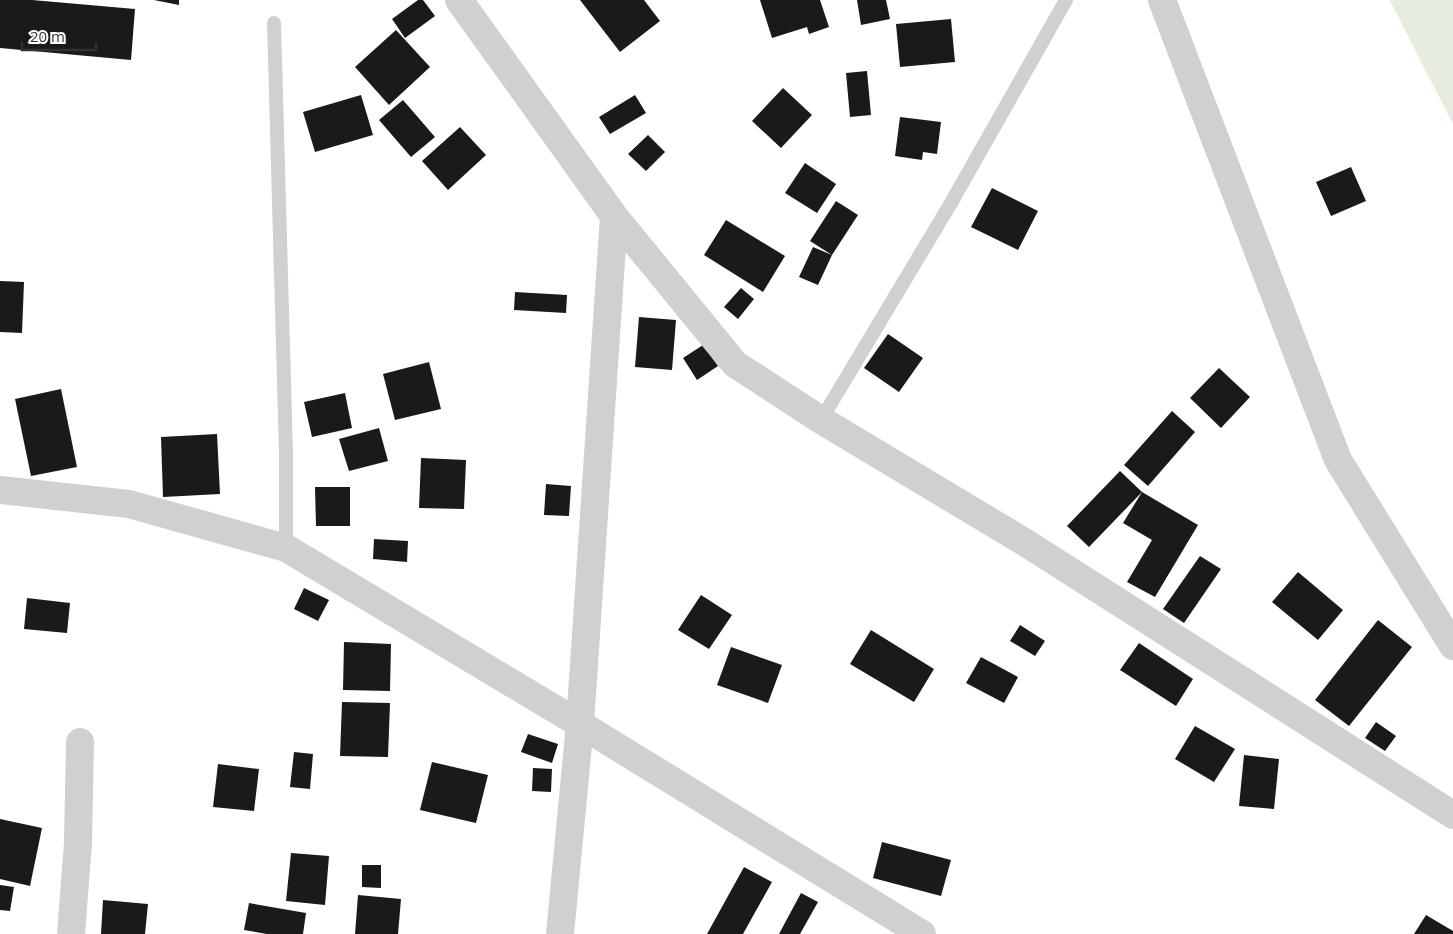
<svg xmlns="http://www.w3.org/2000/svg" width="1453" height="934" font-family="'Open Sans',sans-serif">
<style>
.green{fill:#e6ecdf}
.building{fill:#1a1a1a}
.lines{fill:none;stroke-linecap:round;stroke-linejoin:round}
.lane{stroke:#d0d0d0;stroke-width:14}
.street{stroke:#d0d0d0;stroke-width:28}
</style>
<rect width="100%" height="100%" fill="#fff"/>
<path class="green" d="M 1390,0 L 1453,0 L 1453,124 L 1390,1 Z"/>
<path class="building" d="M 0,0 L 32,0 L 135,9 L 131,60 L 0,48 Z
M 154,0 L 179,0 L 179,5 Z
M 418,0 L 423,0 L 435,16 L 405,38 L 392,19 Z
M 580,0 L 644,0 L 660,21 L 620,52 Z
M 760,0 L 820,0 L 829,27 L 809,34 L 807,27 L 772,38 Z
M 857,0 L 886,0 L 890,19 L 861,25 Z
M 951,19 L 955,62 L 900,67 L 896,24 Z
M 396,30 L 430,67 L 389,105 L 355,67 Z
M 867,71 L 871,115 L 850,117 L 846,73 Z
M 783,88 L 812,115 L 781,148 L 752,121 Z
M 361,95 L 373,135 L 315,152 L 303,112 Z
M 635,95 L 646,113 L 610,134 L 599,117 Z
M 403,100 L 435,137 L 411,157 L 379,120 Z
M 900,117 L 941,122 L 937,154 L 923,152 L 922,160 L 895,156 Z
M 460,127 L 486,155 L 448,190 L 422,161 Z
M 648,135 L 665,152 L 646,171 L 628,154 Z
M 805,163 L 836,184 L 817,213 L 785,193 Z
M 1351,167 L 1366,201 L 1331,216 L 1316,182 Z
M 992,188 L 1038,211 L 1018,250 L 971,227 Z
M 836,201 L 858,215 L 832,255 L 810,241 Z
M 726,220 L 785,256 L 763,292 L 704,255 Z
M 813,247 L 832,255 L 818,285 L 799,277 Z
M 0,281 L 24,282 L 22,333 L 0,332 Z
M 741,288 L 754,299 L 738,319 L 724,307 Z
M 515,292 L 567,295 L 566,313 L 514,310 Z
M 639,317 L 676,320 L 672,370 L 635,367 Z
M 888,334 L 923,358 L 899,392 L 864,368 Z
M 703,345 L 718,366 L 697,380 L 683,358 Z
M 429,362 L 441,409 L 395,420 L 383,374 Z
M 1219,368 L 1250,397 L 1221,428 L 1190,398 Z
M 61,389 L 77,467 L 31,476 L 15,399 Z
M 345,393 L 352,428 L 312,437 L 304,402 Z
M 1172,411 L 1195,432 L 1148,486 L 1124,465 Z
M 379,428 L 388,461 L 349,471 L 339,439 Z
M 217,434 L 220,494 L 163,497 L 161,437 Z
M 421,458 L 466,460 L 464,509 L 419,508 Z
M 1120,471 L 1142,492 L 1089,547 L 1067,526 Z
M 546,484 L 571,486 L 569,516 L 544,515 Z
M 315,487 L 350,487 L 350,526 L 316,526 Z
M 1142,492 L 1198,525 L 1155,597 L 1127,582 L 1152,540 L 1123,523 Z
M 374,539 L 408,541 L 407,562 L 373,559 Z
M 1200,556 L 1221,569 L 1184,623 L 1163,609 Z
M 1298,572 L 1343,610 L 1318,640 L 1272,602 Z
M 304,588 L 329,600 L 318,621 L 294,609 Z
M 701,595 L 732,615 L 709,649 L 678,630 Z
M 27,598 L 70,603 L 67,633 L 24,629 Z
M 1378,620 L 1412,647 L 1349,726 L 1315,700 Z
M 1020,625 L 1045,641 L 1035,656 L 1010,641 Z
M 871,630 L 934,669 L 914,702 L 850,664 Z
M 344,642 L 391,644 L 390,691 L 343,690 Z
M 1139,643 L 1193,679 L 1176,706 L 1120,670 Z
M 731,647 L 782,665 L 768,703 L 717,685 Z
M 981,657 L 1018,677 L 1004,703 L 966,683 Z
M 342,702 L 390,703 L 388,757 L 340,756 Z
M 1376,722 L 1396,736 L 1385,751 L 1365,738 Z
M 1195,726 L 1235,749 L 1214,782 L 1175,759 Z
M 528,734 L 558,744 L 552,763 L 521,752 Z
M 294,752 L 313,754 L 310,789 L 290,787 Z
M 1244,755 L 1279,759 L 1274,809 L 1239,806 Z
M 432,762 L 488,775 L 476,823 L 420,810 Z
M 218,764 L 259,769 L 254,811 L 213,807 Z
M 533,768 L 552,769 L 551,792 L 532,791 Z
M 0,819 L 42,828 L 30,886 L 0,879 Z
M 882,842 L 951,860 L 941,896 L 873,878 Z
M 291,853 L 329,856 L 325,905 L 286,901 Z
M 362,865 L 381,865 L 381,888 L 362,887 Z
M 744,867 L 772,882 L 743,934 L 707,934 Z
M 0,885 L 14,887 L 10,911 L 0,910 Z
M 801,893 L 818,902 L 800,934 L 779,934 Z
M 358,895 L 401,899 L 398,934 L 355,934 Z
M 103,900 L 148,904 L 145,934 L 101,934 Z
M 249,903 L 306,913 L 303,934 L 267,934 L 244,930 Z
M 1426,915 L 1453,931 L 1453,934 L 1414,934 Z"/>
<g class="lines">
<path class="lane" d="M 274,23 L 286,454 L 286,548
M 821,420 L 951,203 L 1066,0"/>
<path class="street" d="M 459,0 L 614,216 L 735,364 L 821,420 L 1026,543 L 1453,815
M 1162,0 L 1338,460 L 1453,646
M 0,490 L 129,504 L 286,548 L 580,724 L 922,934
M 71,934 L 78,843 L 80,742
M 560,934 L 580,724 L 614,216"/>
</g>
<path d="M22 42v8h74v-8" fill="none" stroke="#333333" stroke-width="2.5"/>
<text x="30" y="42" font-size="15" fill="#333333" stroke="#ffffff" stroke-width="4" paint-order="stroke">20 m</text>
</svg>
